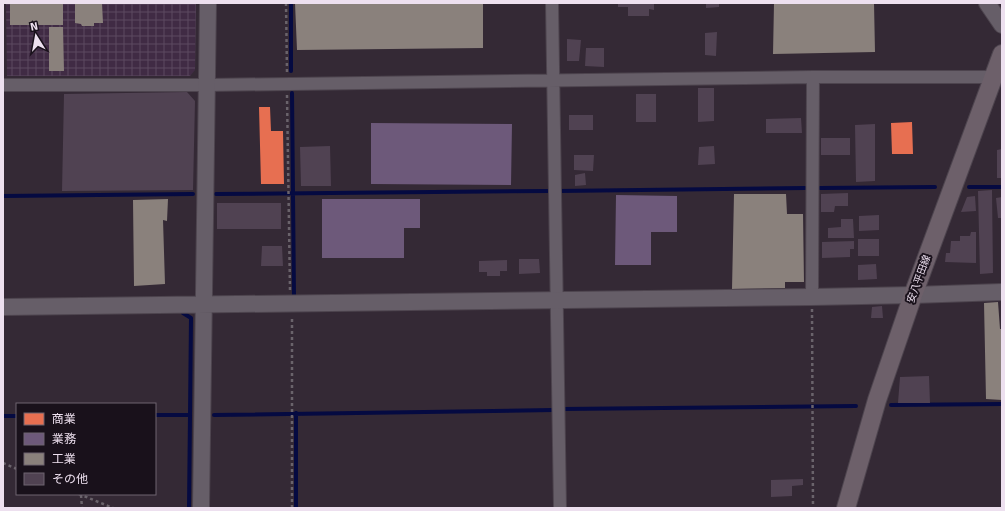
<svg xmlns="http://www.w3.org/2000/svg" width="1005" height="511" font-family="Signika,'Noto Sans JP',sans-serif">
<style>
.industrial{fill:url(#industrial-grid)}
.shops{fill:#e76f51}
.offices{fill:#6d597a}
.industry{fill:#8a817c}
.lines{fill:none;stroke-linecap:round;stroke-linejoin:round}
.stream{stroke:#050a41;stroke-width:4}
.building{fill:#504252}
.minor-casing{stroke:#4d444e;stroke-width:14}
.tertiary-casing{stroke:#4d444e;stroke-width:18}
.secondary-casing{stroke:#4d444e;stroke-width:20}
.path{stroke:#6a636b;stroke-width:2.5;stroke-dasharray:3 3;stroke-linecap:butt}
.minor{stroke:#665e68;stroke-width:12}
.tertiary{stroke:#665e68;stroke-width:16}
.secondary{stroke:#6d606a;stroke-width:18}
.labels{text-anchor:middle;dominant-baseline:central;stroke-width:4;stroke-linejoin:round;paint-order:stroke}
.street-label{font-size:10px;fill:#ede0ef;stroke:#19111b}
</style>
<defs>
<pattern id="industrial-grid" width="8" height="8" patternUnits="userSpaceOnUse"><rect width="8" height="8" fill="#402b44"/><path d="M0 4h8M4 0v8" fill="none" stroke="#5c495f"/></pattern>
</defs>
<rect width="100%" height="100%" fill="#342935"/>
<path class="industrial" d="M 6,3 L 196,3 L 195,70 L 190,76 L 7,76 Z"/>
<path class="shops" d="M 259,107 L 270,107 L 271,131 L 283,131 L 284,184 L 261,184 Z
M 912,122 L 913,154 L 892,154 L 891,123 Z"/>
<path class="offices" d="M 371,123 L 512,124 L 511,185 L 371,184 Z
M 616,195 L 677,196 L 677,232 L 651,232 L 651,265 L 615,265 Z
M 322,199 L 420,199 L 420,228 L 404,228 L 404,258 L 322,258 Z"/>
<path class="industry" d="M 10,3 L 63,3 L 63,25 L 10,25 Z
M 75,3 L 102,3 L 103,23 L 94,23 L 94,26 L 82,26 L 81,24 L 75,23 Z
M 295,3 L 483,3 L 483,48 L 297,50 Z
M 774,3 L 874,3 L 875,52 L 773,54 Z
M 49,27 L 63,27 L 64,71 L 49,71 Z
M 734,194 L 786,194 L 787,214 L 803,214 L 804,282 L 785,282 L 785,288 L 732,289 Z
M 168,199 L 167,221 L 163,220 L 165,284 L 134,286 L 133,200 Z
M 998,302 L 1000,329 L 1002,329 L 1002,400 L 986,399 L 984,303 Z"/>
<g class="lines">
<path class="stream" d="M 291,3 L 291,71
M 292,93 L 294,297
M 969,187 L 1002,187
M 820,188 L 935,187
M 558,191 L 805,188
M 216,194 L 549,191
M 3,196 L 193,194
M 891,405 L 1002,404
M 562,409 L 856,406
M 296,413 L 296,508
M 155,415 L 190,415 L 191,318 L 183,313
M 214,415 L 553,410
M 3,416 L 17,416
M 189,508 L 190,415"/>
</g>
<path class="building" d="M 618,3 L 654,3 L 654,10 L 649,9 L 649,16 L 628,16 L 628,7 L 618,7 Z
M 706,3 L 719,3 L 719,7 L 706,8 Z
M 717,32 L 716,56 L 705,55 L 705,33 Z
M 567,39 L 581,40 L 579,61 L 567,61 Z
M 586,48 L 604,48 L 604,67 L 585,66 Z
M 698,88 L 714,88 L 714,121 L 698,122 Z
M 187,92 L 195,101 L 193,190 L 62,191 L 64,94 Z
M 636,94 L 656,94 L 656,122 L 636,122 Z
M 569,115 L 593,115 L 593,130 L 569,130 Z
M 801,118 L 802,133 L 766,133 L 766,119 Z
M 875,124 L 875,181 L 856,182 L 855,125 Z
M 821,138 L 850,138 L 850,155 L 821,155 Z
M 330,146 L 331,186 L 301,186 L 300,147 Z
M 714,146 L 715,164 L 698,165 L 699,147 Z
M 1002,149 L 1002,178 L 997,178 L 997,150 Z
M 574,155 L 594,155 L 593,171 L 574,170 Z
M 585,173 L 586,185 L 575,186 L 575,175 Z
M 992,190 L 993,273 L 980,274 L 978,191 Z
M 848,193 L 848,206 L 835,206 L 834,212 L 821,212 L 821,194 Z
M 975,196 L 976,211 L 961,212 L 967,197 Z
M 1002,197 L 1002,218 L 998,218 L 996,198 Z
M 217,203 L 281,203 L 281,229 L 217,229 Z
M 879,215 L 879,230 L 859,231 L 859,216 Z
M 841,219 L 853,219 L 854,238 L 828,238 L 828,228 L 841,227 Z
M 971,232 L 976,232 L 976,263 L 945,262 L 946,253 L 950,253 L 951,241 L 960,241 L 960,236 L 970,236 Z
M 858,239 L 879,239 L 879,256 L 858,256 Z
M 854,241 L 854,249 L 850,249 L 850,257 L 822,258 L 822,242 Z
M 262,246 L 282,246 L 283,266 L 261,266 Z
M 519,259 L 539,259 L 540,273 L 519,274 Z
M 507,260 L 507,271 L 500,271 L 500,276 L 487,276 L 487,272 L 479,272 L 479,261 Z
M 876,264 L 877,279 L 858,280 L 858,265 Z
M 882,306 L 883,318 L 871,318 L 872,307 Z
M 929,376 L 930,403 L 898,403 L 900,377 Z
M 803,479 L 803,485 L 792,486 L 792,496 L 771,497 L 771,480 Z"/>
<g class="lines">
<defs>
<path id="minor" d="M 552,3 L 560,508
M 3,85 L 207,85 L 813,77 L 994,77
M 812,297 L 813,77"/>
<path id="tertiary" d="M 987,3 L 1002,25
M 3,307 L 812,297 L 913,295 L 1002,292
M 201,508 L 208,3"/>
<path id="secondary" d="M 846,508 L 877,400 L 913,295 L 1002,54"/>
</defs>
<use href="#minor" class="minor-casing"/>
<use href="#tertiary" class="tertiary-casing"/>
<use href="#secondary" class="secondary-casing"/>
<path class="path" d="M 286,3 L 287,72
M 287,95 L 290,290
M 812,309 L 813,508
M 3,463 L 17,469
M 79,494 L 113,508
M 81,495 L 82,508
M 292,508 L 292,316"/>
<use href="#minor" class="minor"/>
<use href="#tertiary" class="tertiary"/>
<use href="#secondary" class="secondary"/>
</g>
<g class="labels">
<g class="street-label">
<text transform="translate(919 279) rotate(-70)">安八平田線</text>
</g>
</g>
<rect width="1005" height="511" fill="none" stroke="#ede0ef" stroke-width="8"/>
<rect x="16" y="403" width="140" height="92" fill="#19111b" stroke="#6e6470"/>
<rect x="24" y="413" width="20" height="12" fill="#e76f51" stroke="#6e6470"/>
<text x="52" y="423" font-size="12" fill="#ede0ef">商業</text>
<rect x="24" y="433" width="20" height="12" fill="#6d597a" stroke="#6e6470"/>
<text x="52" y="443" font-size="12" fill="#ede0ef">業務</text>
<rect x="24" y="453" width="20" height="12" fill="#8a817c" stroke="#6e6470"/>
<text x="52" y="463" font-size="12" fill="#ede0ef">工業</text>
<rect x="24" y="473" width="20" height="12" fill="#504252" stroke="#6e6470"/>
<text x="52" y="483" font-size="12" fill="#ede0ef">その他</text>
<g transform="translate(36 36) rotate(349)" stroke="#19111b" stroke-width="3" paint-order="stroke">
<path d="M0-3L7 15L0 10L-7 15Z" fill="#ede0ef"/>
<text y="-6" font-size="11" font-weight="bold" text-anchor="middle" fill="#ede0ef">N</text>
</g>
</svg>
